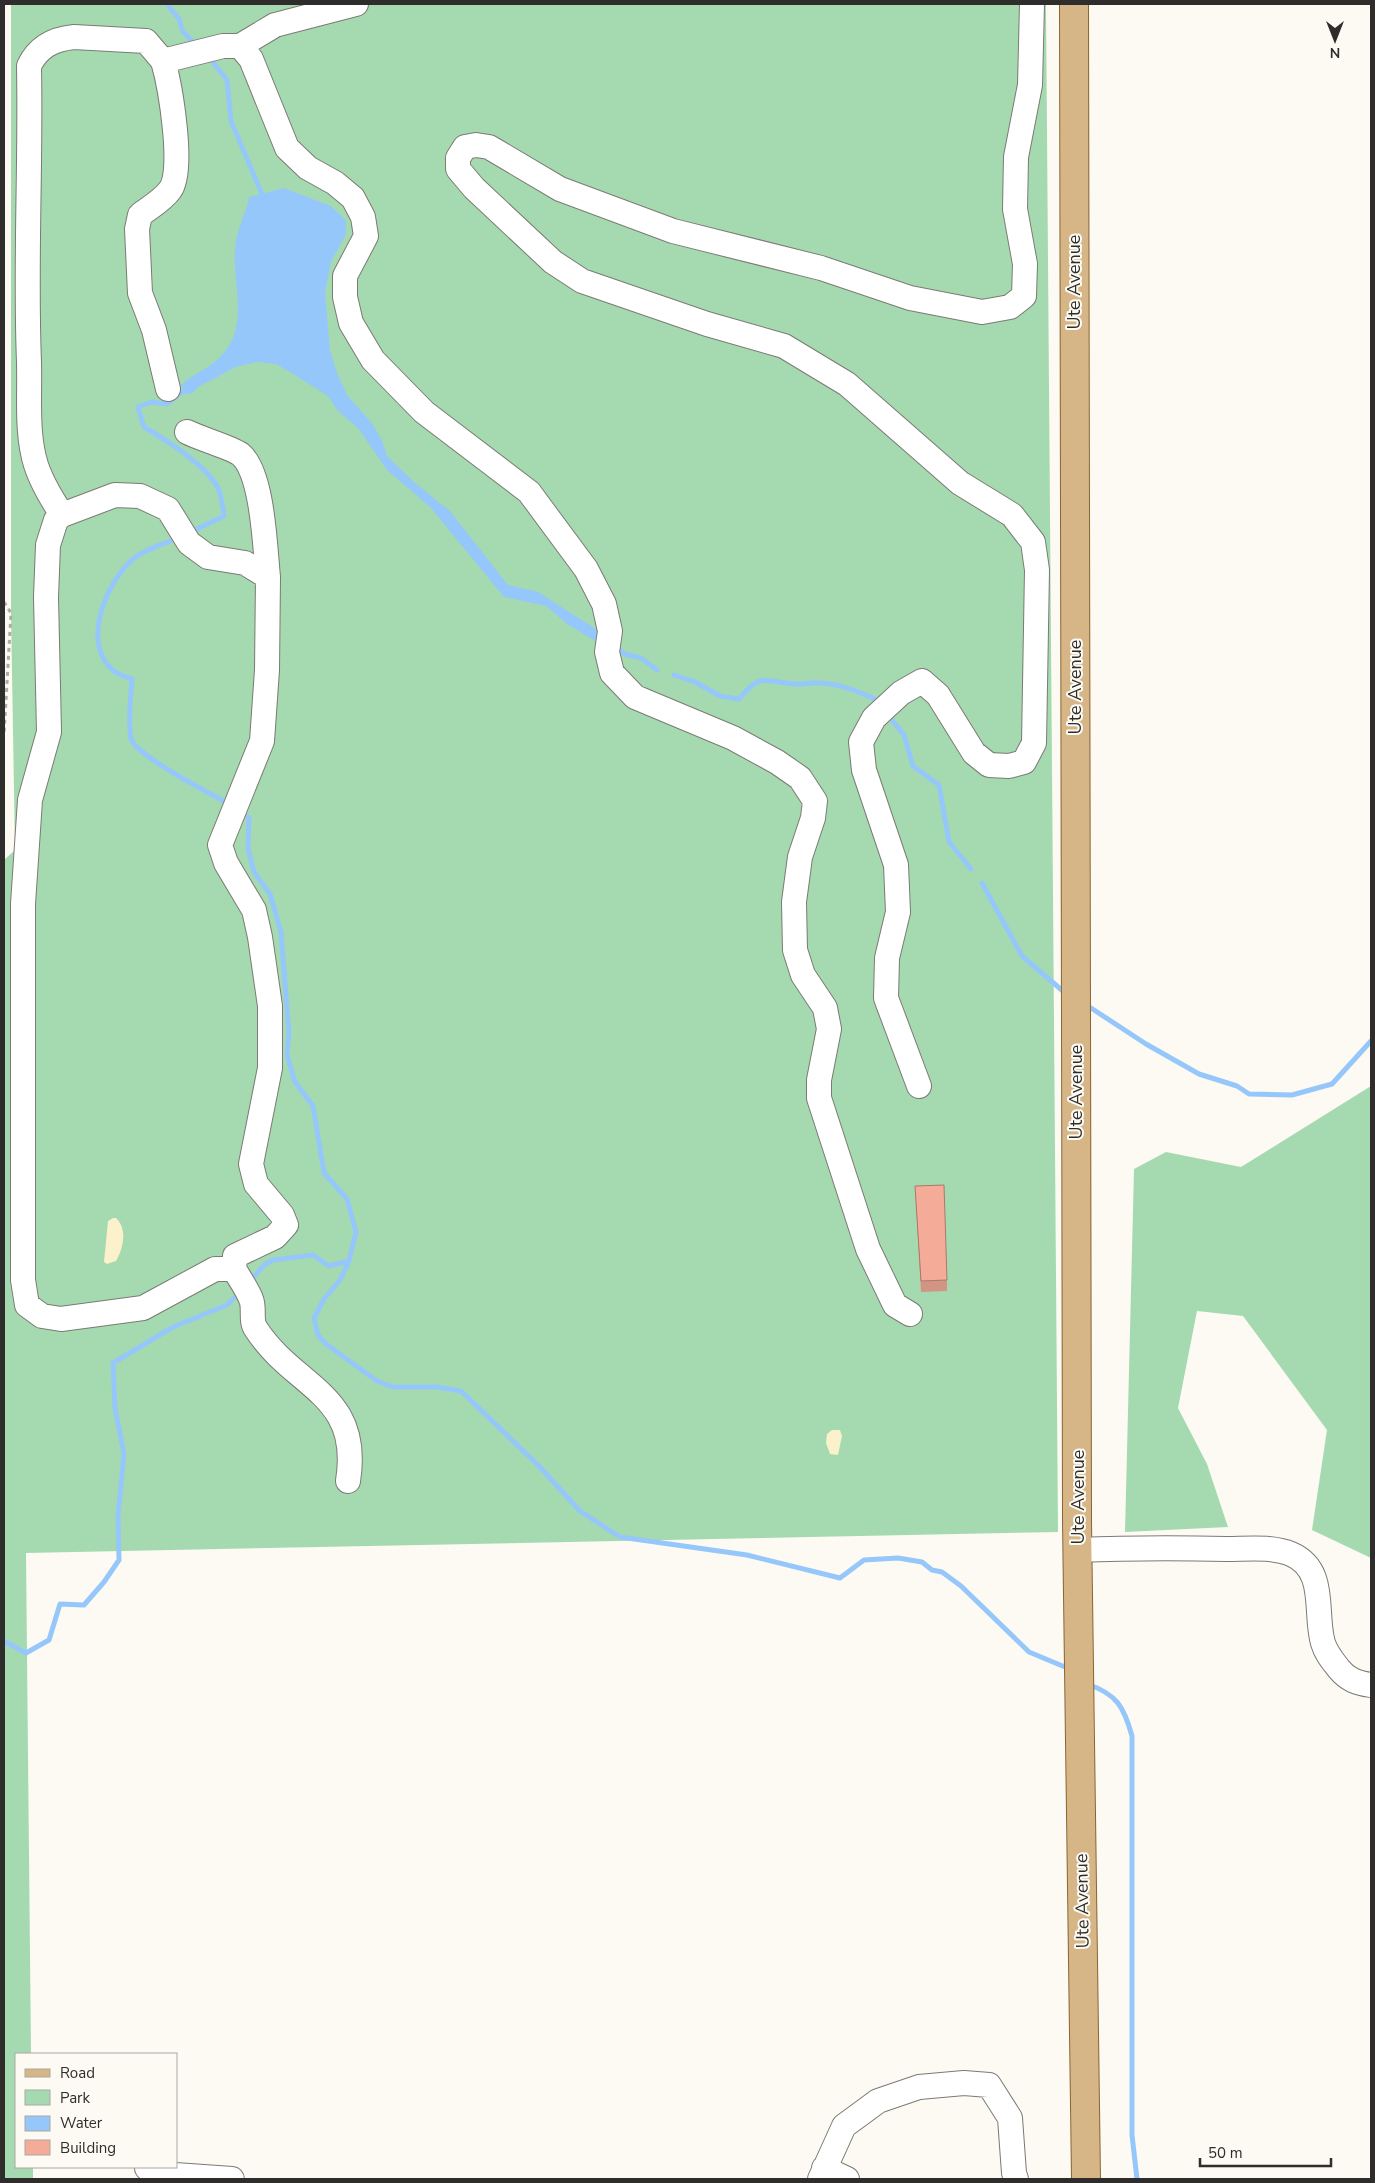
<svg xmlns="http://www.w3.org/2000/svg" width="1375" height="2183" font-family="'Nunito Sans',sans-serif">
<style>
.green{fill:#a5dab0}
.sand{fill:#fbf1cb}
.water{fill:#96c7fa}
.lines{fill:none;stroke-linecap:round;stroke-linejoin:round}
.stream{stroke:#96c7fa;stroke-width:5}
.minor-casing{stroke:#7b7a74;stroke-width:26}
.major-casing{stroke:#8a6532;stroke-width:30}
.path{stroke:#adaca7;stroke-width:3;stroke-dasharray:4 4;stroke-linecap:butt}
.minor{stroke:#fff;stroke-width:24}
.major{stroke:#d6b586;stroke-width:28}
.wall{fill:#d29483}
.building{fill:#f4ac98;stroke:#ab786a}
.labels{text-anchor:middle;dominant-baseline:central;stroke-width:4;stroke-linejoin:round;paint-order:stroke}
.street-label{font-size:18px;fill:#2e2d2b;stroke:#fcfaf3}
</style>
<rect width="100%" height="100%" fill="#fcfaf3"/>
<path class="green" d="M 11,4 L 1046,4 L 1058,1532 L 26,1553 L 31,2054 L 16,2054 L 16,2167 L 33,2167 L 33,2179 L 4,2179 L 4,860 L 15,850 L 11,613 Z
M 1371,1086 L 1371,1558 L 1312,1530 L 1327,1430 L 1243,1316 L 1197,1311 L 1178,1408 L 1207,1464 L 1228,1527 L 1125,1532 L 1134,1169 L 1166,1152 L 1241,1167 Z"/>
<path class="sand" d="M 113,1218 L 116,1218 C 128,1229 123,1249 116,1261 L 107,1264 L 104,1262 L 108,1221 Z
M 832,1430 L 840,1430 L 842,1436 L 838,1455 L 830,1454 L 826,1443 L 827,1434 Z"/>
<path class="water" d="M 284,188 L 331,206 L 346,220 L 346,234 L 331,262 L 325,292 L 330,350 L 337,373 L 347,395 L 371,422 L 382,440 L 387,456 L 414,482 L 450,511 L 508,585 L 538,592 L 599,631 L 595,641 L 567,624 L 546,606 L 504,597 L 430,507 L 387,470 L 358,428 L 338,411 L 328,396 L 293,374 L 276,364 L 257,362 L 236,367 L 200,386 L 191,394 L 185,394 L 181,385 C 197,371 211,369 226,350 C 248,322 232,280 235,248 C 236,230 246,214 249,197 Z"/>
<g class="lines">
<path class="stream" d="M 167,4 L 179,19 L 183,32 L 197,45
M 208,56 L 227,80 L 231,121 L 264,199
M 188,387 L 167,404 L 151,402 L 138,407 L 144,427 C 166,440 212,468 220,493 C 222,501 223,509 224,516 L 197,529
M 177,538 C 164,544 144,550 133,559 C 106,582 80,645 114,671 C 119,675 126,677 132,679 C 131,692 127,730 132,741 C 141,758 209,793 229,804
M 618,649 L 625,654 L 641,658 L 657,670
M 674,675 L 695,682 L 720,696 L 739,699 C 762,671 764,682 794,684 C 803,685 812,682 821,683 C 841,684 859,692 877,700
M 892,720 L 904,735 L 913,766 L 939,785 L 949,842 L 971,869
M 240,811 L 249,818 L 248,849 L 254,872 L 270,894 L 281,932 L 289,1033 L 287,1055 L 295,1082 L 313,1106 L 324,1173 L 347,1199 L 356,1232 L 349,1261 L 340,1280 L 324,1299 L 314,1318 L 318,1335 L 326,1344 L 377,1381 L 393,1387 L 437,1387 L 461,1391 L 538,1465 L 580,1511 L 620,1537 L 747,1555 L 840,1578 L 864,1560 L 898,1558 L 922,1562 L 932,1570 L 942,1572 L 961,1586 L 1029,1652 L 1065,1667
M 982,883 L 1022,956 L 1064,992
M 1091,1008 L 1146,1044 L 1199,1074 L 1237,1086 L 1249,1094 L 1292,1095 L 1332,1084 L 1371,1041
M 254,1277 L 264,1265 L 273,1260 L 313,1255 L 329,1266 L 349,1261
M 4,1641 L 26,1653 L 49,1640 L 60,1604 L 84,1605 L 104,1582 L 119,1560 L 118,1516 L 124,1454 L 115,1408 L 113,1363 L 173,1327 L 227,1305 L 234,1298
M 1087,1684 C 1117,1694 1124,1707 1132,1736 L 1132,2135 L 1137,2179"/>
<defs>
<path id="minor" d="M 240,46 L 275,25 L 356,4
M 168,389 L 154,330 L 140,293 L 137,229 L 140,215 C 149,208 163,200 170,190 C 185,171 170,85 163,61 L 223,46 L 240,46 L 251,59 L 287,148 L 308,168 L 335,183 L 353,198 L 363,217 L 366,236 L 345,276 L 345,297 L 351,323 L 373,360 L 424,412 L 529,492 L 586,569 L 604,604 L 610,631 L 607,652 L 612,673 L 635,697 L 733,738 L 777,762 L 800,778 L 815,801 L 813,818 L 800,857 L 794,902 L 795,950 L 803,975 L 825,1008 L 829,1029 L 819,1080 L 819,1098 L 868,1249 L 895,1305 L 910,1314
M 187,432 C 201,439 230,447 240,454 C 263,472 265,549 268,577 L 245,563 L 208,557 L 189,543 L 168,509 L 140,496 L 115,495 L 62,515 L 56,520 L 48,545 L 46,597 L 49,732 L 30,800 L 23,904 L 23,1280 L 27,1305 L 42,1316 L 61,1319 L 143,1308 L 215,1269 L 234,1269 C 240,1279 247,1289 251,1299 C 255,1308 250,1321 256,1329 C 295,1389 362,1393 348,1481
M 62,515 C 52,499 42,483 36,465 C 26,433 30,396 29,362 C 25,264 31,165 29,66 C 38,47 53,39 74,37 L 146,41 L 163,61
M 919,1086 L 886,998 L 887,958 L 898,912 L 896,865 L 864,770 L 861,742 L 874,718 L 901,693 L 922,681 L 938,695 L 974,753 L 989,765 L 1009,766 L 1024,762 L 1034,743 L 1037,570 L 1033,542 L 1012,515 L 960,483 L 847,384 L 784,346 L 707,324 L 582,281 L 553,262 L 474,188 L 458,169 L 458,158 L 465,147 L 476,145 L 489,147 L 560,189 L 673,231 L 821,268 L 910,298 L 982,312 L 1010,307 L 1024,296 L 1025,264 L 1015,209 L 1016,157 L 1030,85 L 1032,4
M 234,1269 L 235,1256 L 275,1237 L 286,1225 L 282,1215 L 256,1184 L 251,1164 L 270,1068 L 270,1006 L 260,937 L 254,910 L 226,863 L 220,845 L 262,741 L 267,670 L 268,577
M 1078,1550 C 1128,1548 1177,1548 1227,1549 C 1247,1549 1272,1546 1291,1554 C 1328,1570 1314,1613 1323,1643 C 1326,1653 1332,1660 1339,1669 C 1348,1680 1357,1683 1371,1685
M 147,2168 L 175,2175 L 232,2179
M 824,2168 L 847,2179
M 820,2179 L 844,2126 L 878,2101 L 919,2087 L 964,2083 L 989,2085 L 1010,2118 L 1014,2173 L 1016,2179"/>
<path id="major" d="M 1074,4 L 1077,1522 L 1086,2179"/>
</defs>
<use href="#minor" class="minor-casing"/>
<use href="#major" class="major-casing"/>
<path class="path" d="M 4,602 L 11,613 L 4,735"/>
<use href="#minor" class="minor"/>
<use href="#major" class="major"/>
</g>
<path class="wall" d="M 915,1186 L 947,1280 L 947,1291 L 921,1292 Z"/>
<path class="building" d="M 944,1185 L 947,1280 L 921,1281 L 915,1186 Z"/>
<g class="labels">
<g class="street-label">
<text transform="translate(1074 282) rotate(-90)">Ute Avenue</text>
<text transform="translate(1075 687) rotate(-90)">Ute Avenue</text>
<text transform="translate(1076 1092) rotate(-90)">Ute Avenue</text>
<text transform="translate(1078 1497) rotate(-90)">Ute Avenue</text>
<text transform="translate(1082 1901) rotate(-91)">Ute Avenue</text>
</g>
</g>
<rect width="1375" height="2183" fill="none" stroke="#2e2d2b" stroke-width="10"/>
<rect x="15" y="2053" width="162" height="115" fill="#fcfaf3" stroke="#aaa8a3"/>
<rect x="25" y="2069" width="25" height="8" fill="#d6b586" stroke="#aaa8a3"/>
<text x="60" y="2078" font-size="15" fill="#2e2d2b">Road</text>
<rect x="25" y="2090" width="25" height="15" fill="#a5dab0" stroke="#aaa8a3"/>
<text x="60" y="2103" font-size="15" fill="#2e2d2b">Park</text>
<rect x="25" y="2116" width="25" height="15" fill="#96c7fa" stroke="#aaa8a3"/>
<text x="60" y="2128" font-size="15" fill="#2e2d2b">Water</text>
<rect x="25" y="2140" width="25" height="15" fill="#f4ac98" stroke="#aaa8a3"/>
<text x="60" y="2153" font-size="15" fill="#2e2d2b">Building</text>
<g transform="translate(1335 40) rotate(180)" stroke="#fcfaf3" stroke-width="4" paint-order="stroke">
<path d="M0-4L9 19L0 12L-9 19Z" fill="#2e2d2b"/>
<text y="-8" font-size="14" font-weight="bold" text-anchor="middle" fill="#2e2d2b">N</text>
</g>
<path d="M1200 2158v8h131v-8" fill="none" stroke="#2e2d2b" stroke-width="2.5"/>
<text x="1208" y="2158" font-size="15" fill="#2e2d2b" stroke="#fcfaf3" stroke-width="4" paint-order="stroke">50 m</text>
</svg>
